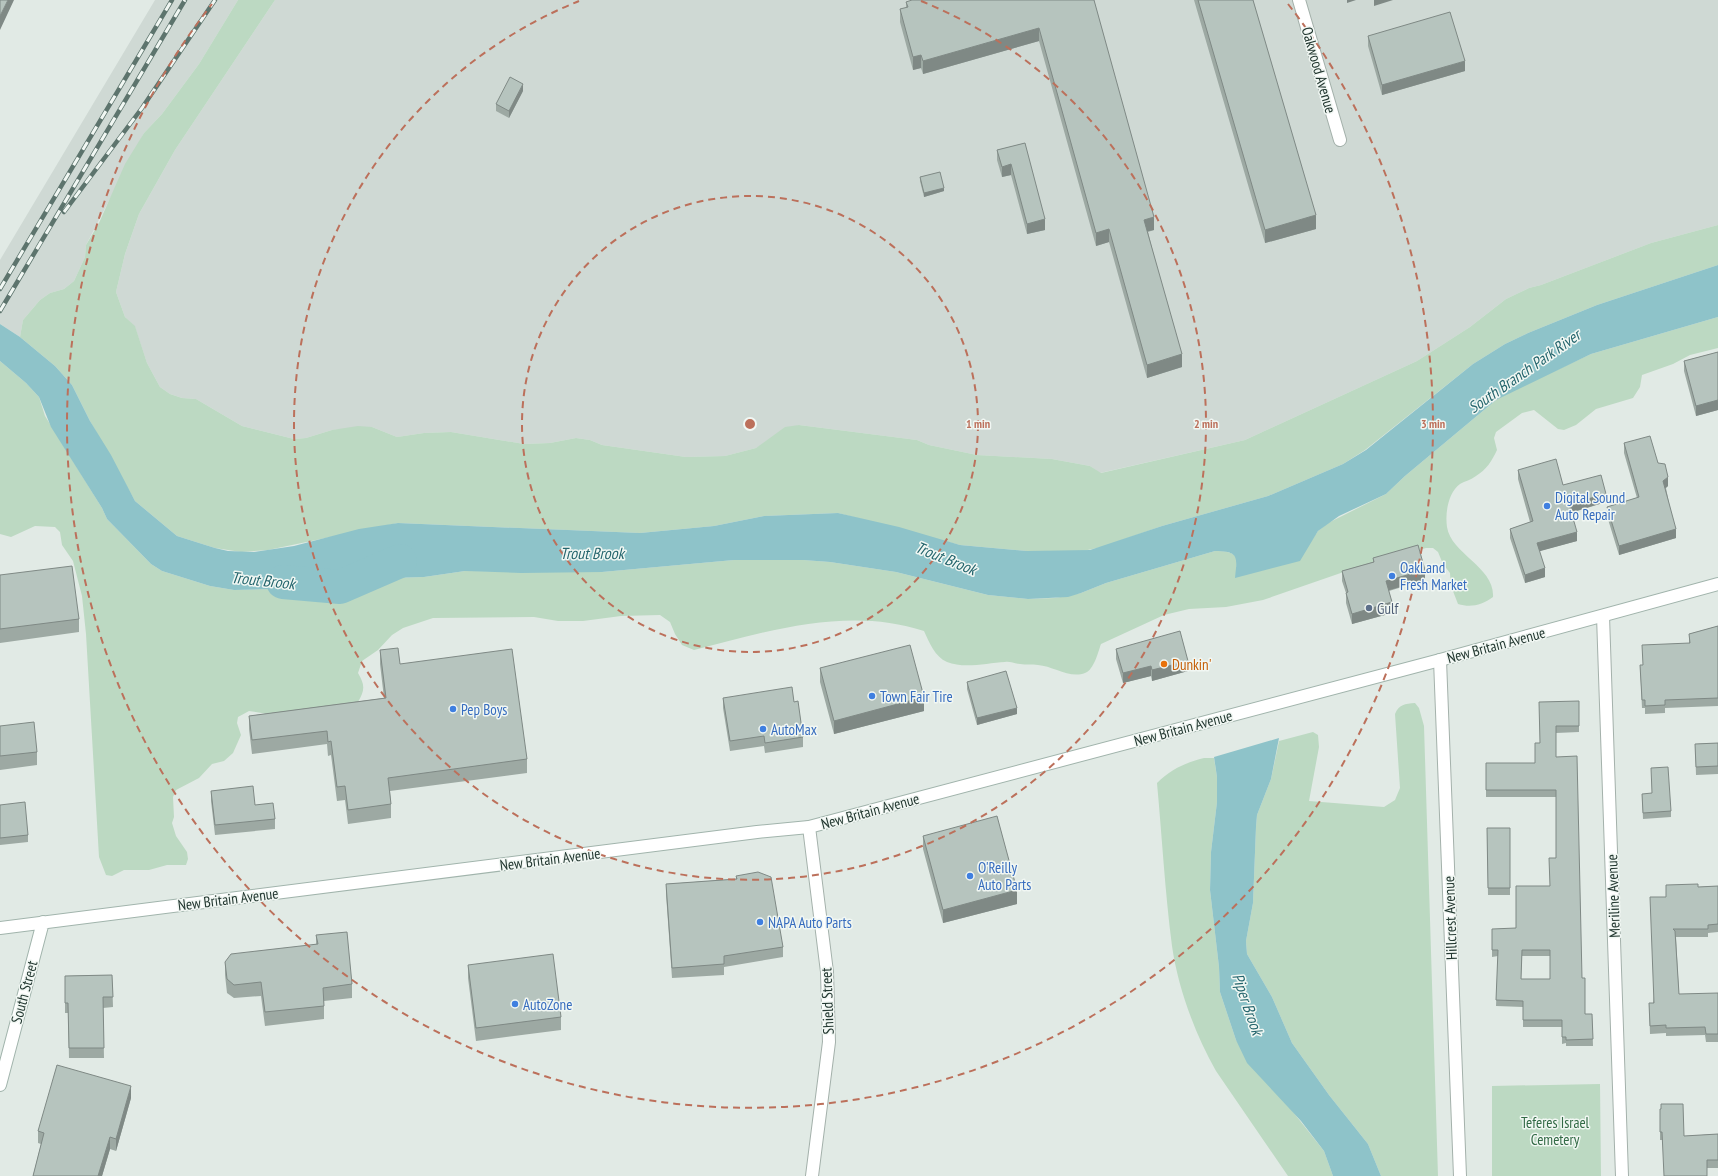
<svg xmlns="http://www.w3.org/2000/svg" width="1718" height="1176" font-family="'PT Sans Narrow',sans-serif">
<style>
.built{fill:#cfd9d4}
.green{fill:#bcd9c2}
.water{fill:#8ec3c9}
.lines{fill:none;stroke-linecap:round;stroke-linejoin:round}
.river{stroke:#8ec3c9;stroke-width:34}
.street-casing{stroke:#a4b1ab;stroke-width:14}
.secondary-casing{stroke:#a1b4ac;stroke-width:14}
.street{stroke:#fff;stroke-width:12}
.secondary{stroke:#fff;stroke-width:12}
.rail-casing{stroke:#5d746d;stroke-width:4.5}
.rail{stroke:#f1f7f3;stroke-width:3;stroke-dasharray:9;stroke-linecap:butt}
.wall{fill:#9da9a3;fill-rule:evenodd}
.shaded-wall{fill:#7f8985}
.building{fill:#b6c4be;stroke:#7f8985;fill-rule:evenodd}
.ring{fill:none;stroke:#bc705b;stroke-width:2;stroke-dasharray:7 5}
.shop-dot{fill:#3f7fe0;stroke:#f1f7f3;stroke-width:1.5}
.service-dot{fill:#5c6f8a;stroke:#f1f7f3;stroke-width:1.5}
.food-dot{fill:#e8710a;stroke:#f1f7f3;stroke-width:1.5}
.labels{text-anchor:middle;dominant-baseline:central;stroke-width:3;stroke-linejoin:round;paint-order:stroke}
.street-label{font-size:15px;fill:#233831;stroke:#f1f7f3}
.shop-label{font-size:15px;fill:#366cbe;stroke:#f1f7f3;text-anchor:start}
.service-label{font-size:15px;fill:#4e5e75;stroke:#f1f7f3;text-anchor:start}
.food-label{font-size:15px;fill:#c56008;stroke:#f1f7f3;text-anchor:start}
.park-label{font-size:15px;fill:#326a45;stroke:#f1f7f3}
.water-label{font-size:16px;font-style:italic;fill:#24656d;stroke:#f1f7f3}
.centre{fill:#bc705b;stroke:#f1f7f3;stroke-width:2}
.ring-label{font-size:12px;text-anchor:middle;font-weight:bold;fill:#bc705b;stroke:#f1f7f3;stroke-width:3;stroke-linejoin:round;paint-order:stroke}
</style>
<rect width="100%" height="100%" fill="#e1eae5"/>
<path class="built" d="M 155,0 L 238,0 L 199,64 L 162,114 L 144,133 L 86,245 L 85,257 L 74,281 L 64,289 L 50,293 L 40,300 L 23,320 L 20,337 L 0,324 L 0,260 Z
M 275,0 L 1718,0 L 1718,225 L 1651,243 L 1541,285 L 1529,288 L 1506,299 L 1470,327 L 1417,361 L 1245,440 L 1100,473 L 1090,466 L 1052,459 L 977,455 L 929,445 L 917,440 L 799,425 L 756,448 L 725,456 L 686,457 L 602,445 L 590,440 L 576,438 L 550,443 L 524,444 L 451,432 L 424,433 L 397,437 L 372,427 L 332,430 L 306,438 L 294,439 L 242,426 L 196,399 L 182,398 L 170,394 L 160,387 L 147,363 L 135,327 L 125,317 L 116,292 L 125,254 L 139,214 L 175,150 Z"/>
<path class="green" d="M 238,0 L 275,0 L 175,150 L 139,214 L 125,254 L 116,292 L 125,317 L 135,326 L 147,363 L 160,387 L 170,394 L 182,398 L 196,399 L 242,426 L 294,439 L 306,438 L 332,430 L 358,426 L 372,427 L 397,437 L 424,433 L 451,432 L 524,444 L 550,443 L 576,438 L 590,440 L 602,445 L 686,457 L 725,456 L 756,448 L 785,427 L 799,425 L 917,440 L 929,445 L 977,455 L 1052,459 L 1090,466 L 1101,473 L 1245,440 L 1417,361 L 1470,327 L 1506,299 L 1529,288 L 1541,285 L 1651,243 L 1718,225 L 1718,265 L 1597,305 L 1528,333 L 1505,344 L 1473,364 L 1365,450 L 1343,464 L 1268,496 L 1162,526 L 1102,547 L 1078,552 L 1027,551 L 960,545 L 838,513 L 764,516 L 714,526 L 640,533 L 398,523 L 268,550 L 241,552 L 215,548 L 177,536 L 135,501 L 90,421 L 72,385 L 55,366 L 20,337 L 23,320 L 40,300 L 50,293 L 64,289 L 74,281 L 85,257 L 86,245 L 99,223 L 125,164 L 144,133 L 162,114 L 199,64 Z
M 1718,317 L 1718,348 L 1690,355 L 1673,364 L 1642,375 L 1640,387 L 1633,398 L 1596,409 L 1576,425 L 1564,430 L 1558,429 L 1534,410 L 1522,413 L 1496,432 L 1494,438 L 1497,450 C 1492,461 1486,470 1476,476 C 1471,480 1465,481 1460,484 C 1448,493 1445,513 1447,527 C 1451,554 1495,567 1493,597 C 1482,605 1471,608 1458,604 L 1451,586 L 1450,573 L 1443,564 L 1438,552 L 1433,548 L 1426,548 L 1361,566 L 1263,600 L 1226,607 L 1189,609 L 1164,615 L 1101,644 C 1098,652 1094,670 1085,673 C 1070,679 1053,666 1038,665 C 1032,664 1026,665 1020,664 C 1015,664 1010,661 1005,662 C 987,663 964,669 947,662 C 935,657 929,642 924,631 C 848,606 768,631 694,650 L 682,645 L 675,634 L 670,622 L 660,615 L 621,616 L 583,621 L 558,621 L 534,617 L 433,618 L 403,628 L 392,635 L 378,650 L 362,661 L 358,673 C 365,685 365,690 358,702 L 268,714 L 249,711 L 238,717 L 237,723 L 241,735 L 233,753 L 224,761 L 212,764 L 199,778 L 176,790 L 173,797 L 174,817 L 172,823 L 176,836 L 187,852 L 188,859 L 186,865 L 167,865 L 149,870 L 124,870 L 112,876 L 106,875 L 99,857 L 86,634 L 82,596 L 73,561 L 62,545 L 60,532 L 55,527 L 35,526 L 11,537 L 0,534 L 0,361 L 26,383 L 39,397 L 45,416 L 102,508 L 107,519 L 151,564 L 162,571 L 210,586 L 234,590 L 310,588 L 335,586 L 359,579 L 424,577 L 465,571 L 602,572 L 734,560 L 803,560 L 830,562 L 896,572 L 988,595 L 1028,599 L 1055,598 L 1081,593 L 1106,583 L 1215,551 C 1225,551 1233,551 1238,560 L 1236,567 L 1312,540 L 1318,531 L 1328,523 L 1386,494 L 1405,476 L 1496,400 L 1514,390 L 1591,354 Z
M 1415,703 L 1419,708 L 1424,726 L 1438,1176 L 1381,1176 L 1368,1144 L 1329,1095 L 1292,1043 L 1272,997 L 1247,954 L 1246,941 L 1253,903 L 1256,827 L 1257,815 L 1271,779 L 1279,741 L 1313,732 L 1318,735 L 1319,747 L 1309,801 L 1384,807 L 1395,800 L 1400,788 L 1395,714 C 1399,704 1405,704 1415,703 Z
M 1204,758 L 1214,758 L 1217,777 L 1217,802 L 1211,852 L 1210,890 L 1219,967 L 1220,992 L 1236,1040 L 1324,1151 L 1333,1176 L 1288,1176 L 1216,1071 C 1195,1034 1178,988 1172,946 C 1165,892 1162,837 1157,783 C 1171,769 1185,763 1204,758 Z
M 1600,1084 L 1601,1176 L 1492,1176 L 1492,1086 Z"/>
<path class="water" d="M 1718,265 L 1718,317 L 1591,354 L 1496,400 L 1405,476 L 1386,494 L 1339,516 L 1318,531 L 1300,561 L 1235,578 C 1237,558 1240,551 1215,551 L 1106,583 L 1081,593 L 1068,597 L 1028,599 L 988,595 L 896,572 L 830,562 L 803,560 L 734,560 L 602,572 L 521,573 L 465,571 L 424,577 L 359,579 L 335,586 L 310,588 L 234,590 L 210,586 L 162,571 L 151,564 L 107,519 L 102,508 L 51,427 L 39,397 L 26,383 L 0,361 L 0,324 L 20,337 L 55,366 L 72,385 L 90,421 L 111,455 L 135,501 L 177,536 L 215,548 L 228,551 L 254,552 L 294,546 L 359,529 L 398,523 L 640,533 L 714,526 L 764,516 L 838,513 L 899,527 L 960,545 L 1027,551 L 1090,550 L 1162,526 L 1268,496 L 1343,464 L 1366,450 L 1473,364 L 1505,344 L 1528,333 L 1597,305 Z
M 1279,738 L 1271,779 L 1257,815 L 1256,827 L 1253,903 L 1246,941 L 1247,954 L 1272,997 L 1292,1043 L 1329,1095 L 1368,1144 L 1381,1176 L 1333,1176 L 1324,1151 L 1301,1121 L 1247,1063 L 1236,1040 L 1220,992 L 1219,967 L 1210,890 L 1211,852 L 1217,802 L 1217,777 L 1214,757 Z"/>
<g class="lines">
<path class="river" d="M 283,582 L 340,587 L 400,561"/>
<defs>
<path id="street" d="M 1299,0 L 1340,140
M 1603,616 L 1622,1176
M 1440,660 L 1460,1176
M 809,827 L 827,972 L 829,1042 L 812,1176"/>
<path id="secondary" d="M 0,928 L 757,832 L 809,827 L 1440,660 L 1718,584
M 0,1085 L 43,922"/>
</defs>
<use href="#street" class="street-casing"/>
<use href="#secondary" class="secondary-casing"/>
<use href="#street" class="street"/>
<use href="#secondary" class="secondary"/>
<defs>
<path id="rail" d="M 64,212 L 142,108 L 215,0
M 0,289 L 172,0
M 0,311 L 185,0"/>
</defs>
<use href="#rail" class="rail-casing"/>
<use href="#rail" class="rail"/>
</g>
<path class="wall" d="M 1094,0 L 1154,230 L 1148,232 L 1182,367 L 1147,378 L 1109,242 L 1096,246 L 1039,41 L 923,74 L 921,68 L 913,70 L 900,22 L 900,9 L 906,8 L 906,2 Z
M 1194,0 L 1253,0 L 1316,229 L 1265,243 Z
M 1368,36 L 1465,71 L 1382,95 L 1368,46 Z
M 523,91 L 509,118 L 496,111 L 496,104 Z
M 1025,143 L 1045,230 L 1027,234 L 1011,175 L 1002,177 L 997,160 L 997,150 Z
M 920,177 L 944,191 L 924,197 L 920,181 Z
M 1718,352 L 1718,410 L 1696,416 L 1684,371 L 1684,361 Z
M 1624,443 L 1658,463 L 1668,486 L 1666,488 L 1676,538 L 1619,555 L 1607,516 L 1607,507 L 1637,498 L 1624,453 Z
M 1518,470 L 1563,485 L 1606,502 L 1571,513 L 1577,541 L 1539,551 L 1545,577 L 1525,583 L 1510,538 L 1510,529 L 1530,522 L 1518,479 Z
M 1373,558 L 1425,580 L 1389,591 L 1392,613 L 1352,624 L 1346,603 L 1346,593 L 1342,581 L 1342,571 L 1373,562 Z
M 0,575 L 79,619 L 79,632 L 0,643 Z
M 1718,626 L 1718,706 L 1665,708 L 1665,713 L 1645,714 L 1645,708 L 1642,708 L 1640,665 L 1643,665 L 1689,643 L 1689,634 Z
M 1116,649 L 1188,671 L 1152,681 L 1151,676 L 1123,683 L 1116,659 Z
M 380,650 L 400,664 L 527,759 L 527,773 L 390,791 L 391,804 L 391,818 L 348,824 L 345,800 L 337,801 L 331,755 L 328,756 L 327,744 L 252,754 L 249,729 L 249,716 L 384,698 L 380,664 Z
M 820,668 L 924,711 L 834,734 L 820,682 Z
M 967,682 L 1017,714 L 977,725 L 967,689 Z
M 723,698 L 794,702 L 803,737 L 803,747 L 765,753 L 764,746 L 730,751 L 723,708 Z
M 1579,701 L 1579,732 L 1556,733 L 1556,757 L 1582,978 L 1585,1014 L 1592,1014 L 1593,1046 L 1566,1046 L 1566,1043 L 1562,1044 L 1562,1027 L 1523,1027 L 1523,1007 L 1496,1006 L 1498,956 L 1492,957 L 1492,936 L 1516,928 L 1550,886 L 1556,858 L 1556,797 L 1486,797 L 1486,763 L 1535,763 L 1540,743 ZM 1522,956 L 1550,956 L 1550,979 L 1521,979 Z
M 0,726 L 37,752 L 37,765 L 0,770 Z
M 1718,743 L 1718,774 L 1696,775 L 1695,744 Z
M 211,791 L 255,805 L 275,819 L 275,829 L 215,835 L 211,801 Z
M 1642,794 L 1671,811 L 1671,817 L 1643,819 Z
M 0,805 L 28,835 L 28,842 L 0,845 Z
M 1487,828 L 1510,828 L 1510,895 L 1488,895 Z
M 923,836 L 1017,904 L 943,923 L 923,849 Z
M 736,876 L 783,947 L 783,957 L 724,967 L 724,975 L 672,978 L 666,894 L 666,884 L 736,879 Z
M 1666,885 L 1698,887 L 1718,886 L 1718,932 L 1708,933 L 1708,937 L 1676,937 L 1679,994 L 1718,994 L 1718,1042 L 1706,1042 L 1705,1035 L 1666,1036 L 1666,1033 L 1650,1034 L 1649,1003 L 1653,1003 L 1666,897 Z
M 316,935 L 352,984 L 352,998 L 324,1001 L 324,1019 L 265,1026 L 261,996 L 234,998 L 227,993 L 225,975 L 225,962 L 316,944 Z
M 468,965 L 561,1017 L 561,1030 L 476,1041 L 468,978 Z
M 112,975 L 113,1007 L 103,1008 L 104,1058 L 69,1058 L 68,1013 L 65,1013 L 65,976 Z
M 131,1098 L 116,1151 L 110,1149 L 102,1176 L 33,1176 L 41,1144 L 38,1143 L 38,1131 Z
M 1660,1117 L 1684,1136 L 1718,1134 L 1718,1168 L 1707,1168 L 1662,1140 L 1660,1140 Z"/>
<path class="shaded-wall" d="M 8,0 L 14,0 L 0,30 L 0,16 Z
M 1347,0 L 1356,0 L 1347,3 Z
M 1374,0 L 1393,0 L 1374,6 Z
M 1039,28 L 1039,41 L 923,74 L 923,61 Z
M 921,55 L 921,68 L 913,70 L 913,57 Z
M 1465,61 L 1465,71 L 1382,95 L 1382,85 Z
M 523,84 L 523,91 L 509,118 L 509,111 Z
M 1011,164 L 1011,175 L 1002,177 L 1002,167 Z
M 944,188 L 944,191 L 924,197 L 924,193 Z
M 1316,215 L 1316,229 L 1265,243 L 1265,230 Z
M 1154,217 L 1154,230 L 1144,232 L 1144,220 Z
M 1045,219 L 1045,230 L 1027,234 L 1027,224 Z
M 1109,229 L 1109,242 L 1096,246 L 1096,233 Z
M 1182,354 L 1182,367 L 1147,378 L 1147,365 Z
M 1718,400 L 1718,410 L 1696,416 L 1696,406 Z
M 1668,477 L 1668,486 L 1663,490 L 1663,481 Z
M 1606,494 L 1606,502 L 1569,513 L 1569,504 Z
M 1676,529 L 1676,538 L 1619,555 L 1619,546 Z
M 1577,532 L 1577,541 L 1537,552 L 1537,543 Z
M 1545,568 L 1545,577 L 1525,583 L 1525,575 Z
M 1425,570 L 1425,580 L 1386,591 L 1386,581 Z
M 1392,602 L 1392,613 L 1352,624 L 1352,614 Z
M 1188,661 L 1188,671 L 1152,681 L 1152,670 Z
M 1151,666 L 1151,676 L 1123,683 L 1123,673 Z
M 924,697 L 924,711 L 834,734 L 834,721 Z
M 1017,708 L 1017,714 L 977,725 L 977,718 Z
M 1017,890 L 1017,904 L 943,923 L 943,910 Z
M 131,1086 L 131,1098 L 116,1151 L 116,1139 Z
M 110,1137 L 110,1149 L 102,1176 L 98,1176 Z"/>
<path class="building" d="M 0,0 L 8,0 L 0,16 Z
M 912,0 L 1094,0 L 1154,217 L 1144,220 L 1182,354 L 1147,365 L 1109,229 L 1096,233 L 1039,28 L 923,61 L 921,55 L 913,57 L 900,9 L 908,7 L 906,2 Z
M 1198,0 L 1253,0 L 1316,215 L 1265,230 Z
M 1450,12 L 1465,61 L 1382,85 L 1368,36 Z
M 510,77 L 523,84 L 509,111 L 496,104 Z
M 1025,143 L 1045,219 L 1027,224 L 1011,164 L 1002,167 L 997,150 Z
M 940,172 L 944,188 L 924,193 L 920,177 Z
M 1718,352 L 1718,400 L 1696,406 L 1684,361 Z
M 1650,436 L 1658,463 L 1665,464 L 1668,477 L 1663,481 L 1676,529 L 1619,546 L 1607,507 L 1639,497 L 1624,443 Z
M 1556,459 L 1563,485 L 1601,475 L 1606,494 L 1569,504 L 1577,532 L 1537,543 L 1545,568 L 1525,575 L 1510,529 L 1533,521 L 1518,470 Z
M 1418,545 L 1425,570 L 1386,581 L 1392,602 L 1352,614 L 1346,593 L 1348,592 L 1342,571 L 1374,562 L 1373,558 Z
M 72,566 L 79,619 L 0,629 L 0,575 Z
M 1718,626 L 1718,698 L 1665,700 L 1665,705 L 1645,706 L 1645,700 L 1642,700 L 1640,665 L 1643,665 L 1642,645 L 1690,643 L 1689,634 Z
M 1180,631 L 1188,661 L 1152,670 L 1151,666 L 1123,673 L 1116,649 Z
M 910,645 L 924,697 L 834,721 L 820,668 Z
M 398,648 L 400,664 L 512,649 L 527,759 L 388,778 L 391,804 L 348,810 L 345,786 L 337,787 L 331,741 L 328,742 L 327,731 L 252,740 L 249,716 L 386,698 L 380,650 Z
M 1006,671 L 1017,708 L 977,718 L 967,682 Z
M 792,687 L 794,702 L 798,701 L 803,737 L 765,743 L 764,736 L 730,741 L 723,698 Z
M 1579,701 L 1579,726 L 1556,726 L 1556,757 L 1577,756 L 1582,978 L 1585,978 L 1585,1014 L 1592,1014 L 1593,1039 L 1566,1040 L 1566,1037 L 1562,1037 L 1562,1020 L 1523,1020 L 1523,1001 L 1496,1000 L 1498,950 L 1492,950 L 1492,929 L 1516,928 L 1516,886 L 1550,886 L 1549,858 L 1556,858 L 1556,790 L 1486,790 L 1486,763 L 1535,763 L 1535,743 L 1540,743 L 1539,702 ZM 1522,950 L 1550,950 L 1550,979 L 1521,979 Z
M 34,722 L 37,752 L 0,756 L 0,726 Z
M 1718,743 L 1718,766 L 1696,767 L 1695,744 Z
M 1668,767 L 1671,811 L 1643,813 L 1642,794 L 1652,793 L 1651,768 Z
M 253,786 L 255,805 L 273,803 L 275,819 L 215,825 L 211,791 Z
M 25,802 L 28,835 L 0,838 L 0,805 Z
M 997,816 L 1017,890 L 943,910 L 923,836 Z
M 1487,828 L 1510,828 L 1510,888 L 1488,888 Z
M 758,872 L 771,877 L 783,947 L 724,956 L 724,964 L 672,968 L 666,884 L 737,879 L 736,876 Z
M 1698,884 L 1698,887 L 1718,886 L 1718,924 L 1708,925 L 1708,929 L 1673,929 L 1675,931 L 1679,994 L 1718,993 L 1718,1034 L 1706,1034 L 1705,1027 L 1666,1028 L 1666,1025 L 1650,1026 L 1649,1003 L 1654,1003 L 1650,897 L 1666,897 L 1666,885 Z
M 347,932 L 352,984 L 323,988 L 324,1006 L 265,1012 L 261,982 L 234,985 L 227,979 L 225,962 L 231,954 L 318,944 L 316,935 Z
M 553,954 L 561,1017 L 476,1028 L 468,965 Z
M 112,975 L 113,997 L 103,997 L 104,1048 L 69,1048 L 68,1003 L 65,1003 L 65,976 Z
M 57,1065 L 131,1086 L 116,1139 L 110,1137 L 98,1176 L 100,1176 L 33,1176 L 44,1133 L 38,1131 Z
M 1661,1104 L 1683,1104 L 1684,1136 L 1718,1134 L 1718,1160 L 1707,1160 L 1707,1176 L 1664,1176 L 1662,1132 L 1660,1132 L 1660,1109 L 1661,1109 Z"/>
<g class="ring">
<circle cx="750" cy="424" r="228"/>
<path d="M921 1A456 456 0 1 1 579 1"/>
<path d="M1288 4A683 683 0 1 1 212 4"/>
</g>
<g class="shop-dot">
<circle cx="1547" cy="506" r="4"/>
<circle cx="1392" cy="576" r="4"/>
<circle cx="872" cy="696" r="4"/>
<circle cx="453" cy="709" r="4"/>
<circle cx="763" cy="729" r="4"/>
<circle cx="970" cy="876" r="4"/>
<circle cx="760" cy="922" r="4"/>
<circle cx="515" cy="1004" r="4"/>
</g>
<circle class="service-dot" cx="1369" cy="608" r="4"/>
<circle class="food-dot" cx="1164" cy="664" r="4"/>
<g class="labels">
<g class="street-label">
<text transform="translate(1319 70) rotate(74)">Oakwood Avenue</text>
<text transform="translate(1496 645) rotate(-15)">New Britain Avenue</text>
<text transform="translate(1183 728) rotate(-15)">New Britain Avenue</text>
<text transform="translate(870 811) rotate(-15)">New Britain Avenue</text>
<text transform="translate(550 859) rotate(-7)">New Britain Avenue</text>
<text transform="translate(1613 896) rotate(-92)">Meriline Avenue</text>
<text transform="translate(228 899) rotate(-7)">New Britain Avenue</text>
<text transform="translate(1450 918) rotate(-92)">Hillcrest Avenue</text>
<text transform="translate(24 992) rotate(-75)">South Street</text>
<text transform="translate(827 1001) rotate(-92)">Shield Street</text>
</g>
<g class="shop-label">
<text x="1555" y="497">Digital Sound<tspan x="1555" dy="17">Auto Repair</tspan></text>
<text x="1400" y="567">OakLand<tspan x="1400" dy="17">Fresh Market</tspan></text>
<text x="880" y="696">Town Fair Tire</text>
<text x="461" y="709">Pep Boys</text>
<text x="771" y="729">AutoMax</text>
<text x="978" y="867">O'Reilly<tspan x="978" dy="17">Auto Parts</tspan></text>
<text x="768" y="922">NAPA Auto Parts</text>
<text x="523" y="1004">AutoZone</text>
</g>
<g class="service-label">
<text x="1377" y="608">Gulf</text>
</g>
<g class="food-label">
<text x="1172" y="664">Dunkin'</text>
</g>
<g class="park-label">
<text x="1555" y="1122">Teferes Israel<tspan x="1555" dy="17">Cemetery</tspan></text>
</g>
<g class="water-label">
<text transform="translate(1524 371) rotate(-35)">South Branch Park River</text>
<text x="592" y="553">Trout Brook</text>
<text transform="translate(946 558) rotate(22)">Trout Brook</text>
<text transform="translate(263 580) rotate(6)">Trout Brook</text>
<text transform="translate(1248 1004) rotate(71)">Piper Brook</text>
</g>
</g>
<circle cx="750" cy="424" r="6" class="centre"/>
<g class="ring-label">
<text x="978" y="428">1 min</text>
<text x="1206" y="428">2 min</text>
<text x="1433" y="428">3 min</text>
</g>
</svg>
